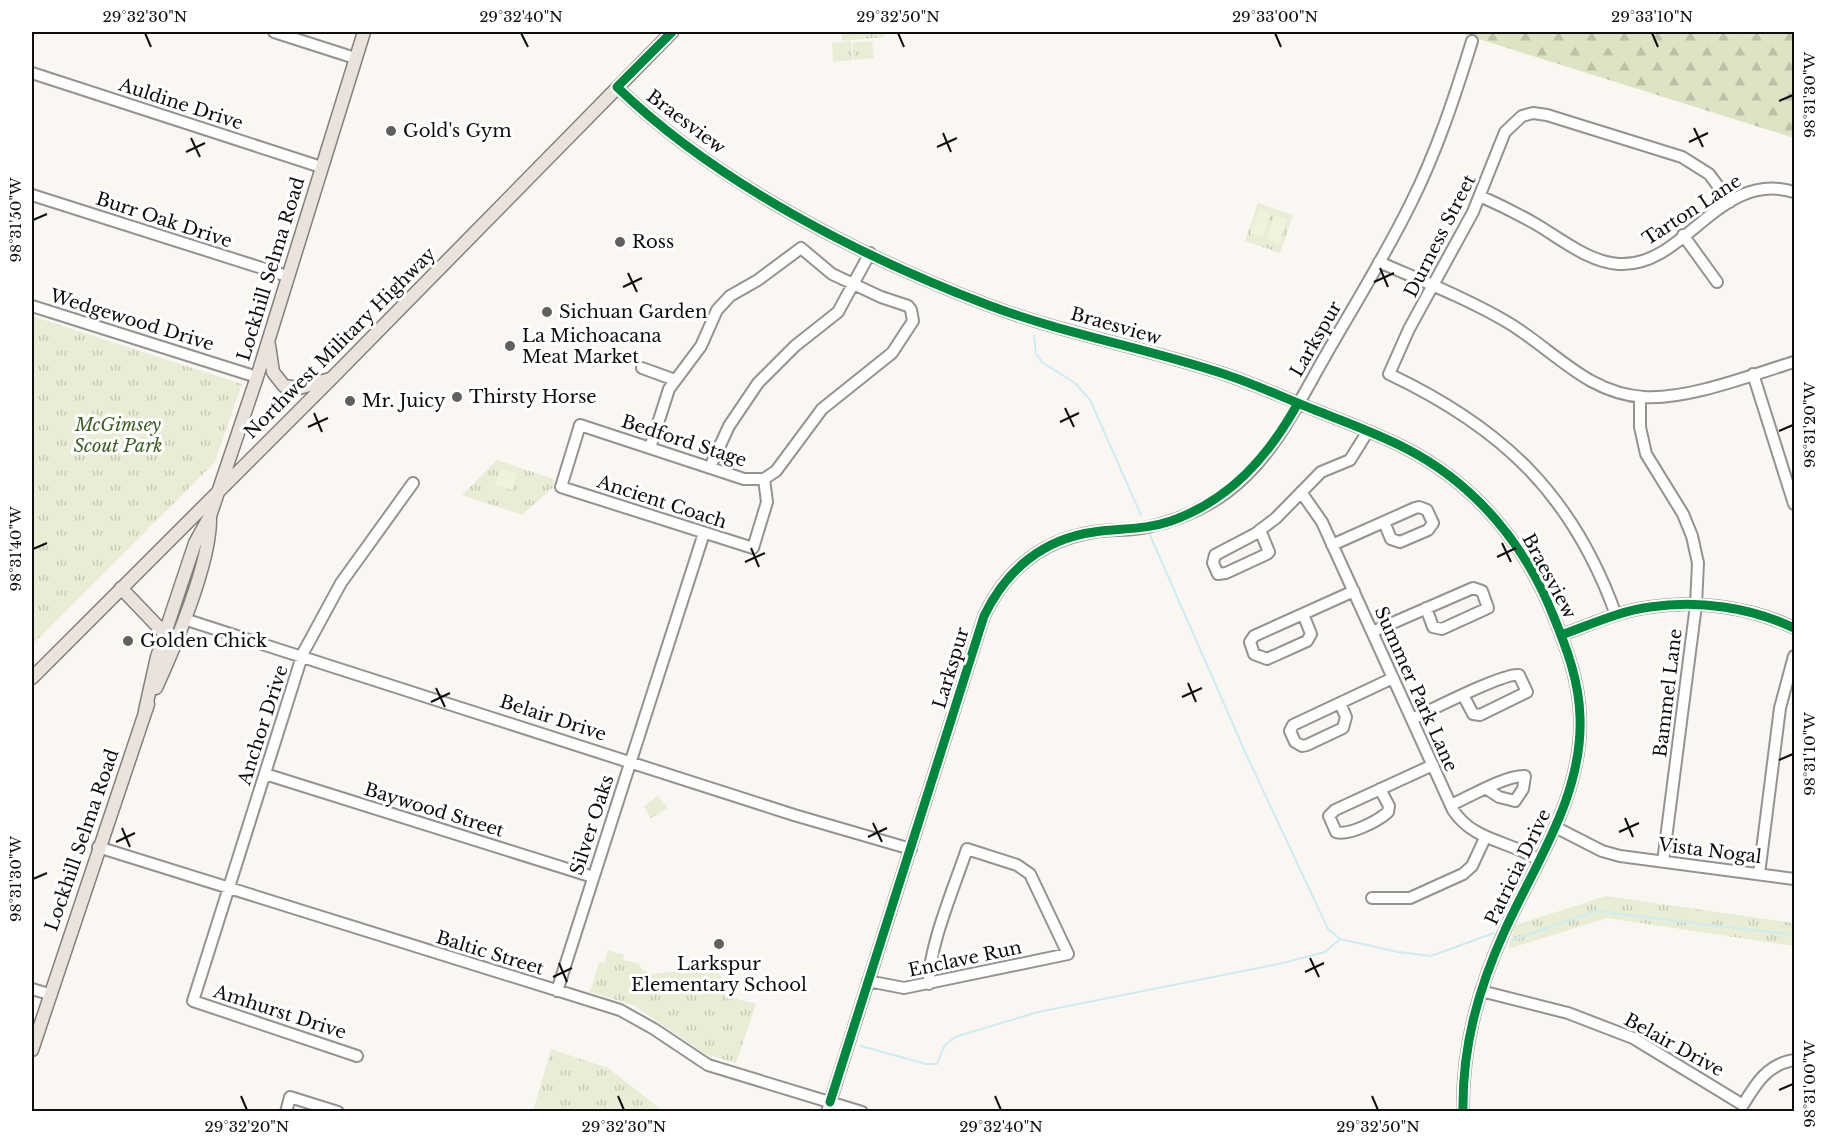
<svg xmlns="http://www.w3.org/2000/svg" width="1826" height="1143" font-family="'Libre Baskerville',serif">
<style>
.grass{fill:url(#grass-tufts)}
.forest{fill:url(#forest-firs)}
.pitch{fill:#f1f2de}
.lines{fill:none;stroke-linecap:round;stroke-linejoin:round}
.stream{stroke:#ccecf1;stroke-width:2}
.minor-casing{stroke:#949391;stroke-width:14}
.major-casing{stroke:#82807e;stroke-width:15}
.minor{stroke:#fefefd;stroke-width:10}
.major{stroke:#eae3db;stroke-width:12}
.cycleway-casing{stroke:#fff;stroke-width:13}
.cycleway{stroke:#00873e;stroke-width:9}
.ticks{fill:none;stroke:#0e0e0e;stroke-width:2}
.poi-dot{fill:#61605e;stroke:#fff;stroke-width:2}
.labels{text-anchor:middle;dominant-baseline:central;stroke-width:6;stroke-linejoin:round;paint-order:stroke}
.street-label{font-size:18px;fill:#0e0e0e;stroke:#fff}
.poi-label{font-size:18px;fill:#0e0e0e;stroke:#fff;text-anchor:start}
.park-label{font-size:18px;font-style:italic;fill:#3e5f24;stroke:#fff}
.neatline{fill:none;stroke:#0e0e0e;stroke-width:2}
.ticks-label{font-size:15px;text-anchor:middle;fill:#0e0e0e}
</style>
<defs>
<pattern id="grass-tufts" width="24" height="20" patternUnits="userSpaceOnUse" patternTransform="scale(1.5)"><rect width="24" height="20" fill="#e9edd5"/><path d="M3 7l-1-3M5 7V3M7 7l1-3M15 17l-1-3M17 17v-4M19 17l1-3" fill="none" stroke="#c7cab6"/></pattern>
<pattern id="forest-firs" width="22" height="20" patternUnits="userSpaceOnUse" patternTransform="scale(1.5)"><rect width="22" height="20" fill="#dce4c4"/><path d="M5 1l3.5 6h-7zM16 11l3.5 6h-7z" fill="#bcc2a7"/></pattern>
</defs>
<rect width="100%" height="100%" fill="#faf7f3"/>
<path class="grass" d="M 842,32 L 884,32 L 885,37 L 842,41 Z
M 851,41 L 853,60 L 833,62 L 832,43 Z
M 872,41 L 874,58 L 854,60 L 853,43 Z
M 1258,203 L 1293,215 L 1280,253 L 1245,241 Z
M 32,316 L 242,384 L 215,462 L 32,645 Z
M 497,460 L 554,479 L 553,487 L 522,515 L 462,495 Z
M 658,795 L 668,808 L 651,818 L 644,807 Z
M 1606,896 L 1794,923 L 1794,946 L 1607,918 L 1508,949 L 1515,925 Z
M 608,950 L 624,955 L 623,960 L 638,963 L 643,970 L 653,974 L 715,966 L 734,998 L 756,1004 L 736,1063 L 705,1054 L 633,1005 L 590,992 L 599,962 L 604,963 Z
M 551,1049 L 608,1068 L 663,1111 L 533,1111 Z"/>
<path class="forest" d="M 1454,32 L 1794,32 L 1794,138 L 1463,34 Z"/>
<path class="pitch" d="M 1259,209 L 1271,213 L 1262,238 L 1250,234 Z
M 1275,215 L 1287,219 L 1279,244 L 1267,240 Z
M 501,469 L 517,474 L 512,490 L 495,485 Z"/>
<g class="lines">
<path class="stream" d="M 1034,336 L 1036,354 L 1043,363 L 1075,383 L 1090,400 L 1141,515
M 1150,535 L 1246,754 L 1328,929 L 1340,939 L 1398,952 L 1431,956 L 1494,933
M 1512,940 L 1596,911 L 1794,935
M 861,1046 L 926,1064 L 937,1064 L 944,1046 L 955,1037 L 1038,1012 L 1283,963 L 1325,952 L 1340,939"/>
<defs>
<path id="minor" d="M 274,32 L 355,58
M 32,73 L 321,167
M 617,87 C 715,182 861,257 988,305 C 1065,334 1146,348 1224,374 C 1255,384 1284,398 1315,410 C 1345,422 1376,433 1405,448 C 1474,483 1525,544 1553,615 C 1567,649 1579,681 1580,717 C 1583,795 1536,862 1505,930 C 1478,989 1462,1047 1463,1112
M 32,195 L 287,276
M 1480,196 C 1498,204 1516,213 1534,223 C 1560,238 1588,262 1619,264 C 1685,268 1719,169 1794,192
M 1683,235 L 1717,282
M 1379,262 C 1422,281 1466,298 1507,322 C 1553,349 1587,394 1644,397 C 1688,400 1751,375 1794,362
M 32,306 L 257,377
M 642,368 L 675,380
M 1753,374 L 1794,504
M 1640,397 L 1640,427 L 1646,454 L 1683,514 L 1692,536 L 1698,563 L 1696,605 L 1663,862
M 650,448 L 669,389 L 701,346 L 717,310 L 730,296 L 758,280 L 801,248 L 832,274 L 881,297 L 908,306 L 911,310 L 913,321 L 892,353 L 822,409 L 776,471 L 764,479 L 744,479 L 580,425 L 561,487 L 753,548 L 767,502 L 764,479
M 710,467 L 729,426 L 758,383 L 795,346 L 838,312 L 870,253
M 1301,492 L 1322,522 L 1453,810 C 1474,842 1509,840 1539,860
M 1260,530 L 1269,552 L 1267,554 L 1226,573 L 1218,574 L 1213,563 L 1215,555 L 1255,534 L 1276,518 L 1321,472 L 1350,460 L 1368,431
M 1332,545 L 1415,508 L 1419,507 L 1427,510 L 1433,523 L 1428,530 L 1400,542 L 1391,539 L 1384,522
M 1303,614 L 1311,634 L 1307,641 L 1267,659 L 1254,654 L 1250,642 L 1254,636 L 1354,591
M 1616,615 C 1573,495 1503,428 1389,374 L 1409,329 L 1473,212 L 1505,132 L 1522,116 L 1533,113 L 1547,115 L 1682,157 L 1709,174 L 1730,202
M 184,619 L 794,815 L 911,849
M 1372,632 L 1473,588 L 1482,591 L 1488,608 L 1442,629 L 1433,627 L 1426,608
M 1561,635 C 1590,625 1619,611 1650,607 C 1698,600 1750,607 1794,628
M 1340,703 L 1346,717 L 1343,728 L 1307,745 L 1302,746 L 1295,742 L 1290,731 L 1293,725 L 1393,678
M 1412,719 C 1429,711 1505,672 1519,675 L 1527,692 L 1480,715 L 1473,714 L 1463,695
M 265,774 L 593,877
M 1380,789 L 1389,806 L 1388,812 C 1378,821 1349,836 1336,832 L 1329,816 L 1335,810 L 1433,765
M 1451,805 C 1469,797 1506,775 1525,776 L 1523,789 L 1515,801 L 1499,797 L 1487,789
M 1555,827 L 1602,851 L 1620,856 L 1794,879
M 98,847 L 620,1010 L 654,1029 L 708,1065 L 862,1112
M 1759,874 L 1780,708 L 1794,656
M 1372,898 L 1410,898 L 1463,874 L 1472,866 L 1485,838
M 868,981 L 904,988 L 1068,954 L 1030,874 L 1017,865 L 967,849 C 955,885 928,948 929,984
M 32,989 L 49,994
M 557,991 L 704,533
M 1481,991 L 1568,1013 L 1633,1038 L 1743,1105 C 1756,1083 1768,1064 1794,1060
M 357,1056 L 193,1001 L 303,653 L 341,583 L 413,483
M 286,1112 L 290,1097 L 338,1112
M 827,1112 L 984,616 C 1006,570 1042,540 1094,532 C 1112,529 1130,531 1148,527 C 1176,521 1204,509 1227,492 C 1274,457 1298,403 1327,353 C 1355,304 1386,254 1411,203 C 1437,151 1455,96 1472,41"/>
<path id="major" d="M 269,345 L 273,372 L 284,386 L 299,388 L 330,379
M 121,588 L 165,634
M 32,678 L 331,379 L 672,32
M 156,688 C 175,646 211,561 210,517
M 145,711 L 157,657 L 195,543 L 210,516 L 257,377 L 364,32
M 32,1050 L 148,704"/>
</defs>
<use href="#minor" class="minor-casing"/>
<use href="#major" class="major-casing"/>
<use href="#minor" class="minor"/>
<use href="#major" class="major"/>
<defs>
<path id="cycleway" d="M 672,32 L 617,87 C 715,182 861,257 988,305 C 1065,334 1146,348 1224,374 C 1255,384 1284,398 1315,410 C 1345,422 1376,433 1405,448 C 1474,483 1525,544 1553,615 C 1567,649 1579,681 1580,717 C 1583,795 1536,862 1505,930 C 1478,989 1462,1047 1463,1112
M 1561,635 C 1590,625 1619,611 1650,607 C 1698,600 1750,607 1794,628
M 830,1102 L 984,616 C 1006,570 1043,539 1094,532 C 1120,528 1145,530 1171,521 C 1230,500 1268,457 1298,403"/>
</defs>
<use href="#cycleway" class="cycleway-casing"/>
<use href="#cycleway" class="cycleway"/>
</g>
<path class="ticks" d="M 145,33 L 151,47M 521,33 L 528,47M 898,33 L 904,47M 1275,33 L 1281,47M 1652,33 L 1658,47M 1779,101 L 1793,95M 1694,128 L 1703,147M 943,133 L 951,152M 191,138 L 200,157M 1689,142 L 1708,133M 937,147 L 957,138M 186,152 L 205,143M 33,220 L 47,214M 1380,268 L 1388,287M 628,273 L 637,292M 1374,282 L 1394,273M 623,287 L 642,278M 1065,408 L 1074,427M 314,413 L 322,432M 1060,422 L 1079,413M 308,427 L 328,418M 1779,431 L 1793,425M 1502,543 L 1511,562M 751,548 L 759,567M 33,549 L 47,543M 1497,557 L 1516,548M 745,562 L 765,553M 1188,683 L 1196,702M 436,688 L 445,707M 1182,697 L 1202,688M 431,702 L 450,693M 1779,760 L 1793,754M 1625,818 L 1633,837M 873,823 L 882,842M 122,828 L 130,847M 1619,832 L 1639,823M 868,837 L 887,828M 116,842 L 135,833M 33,879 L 47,873M 1310,958 L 1319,977M 559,963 L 567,982M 1305,972 L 1324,963M 553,977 L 572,968M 1779,1090 L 1793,1084M 241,1096 L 247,1110M 618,1096 L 624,1110M 995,1096 L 1001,1110M 1372,1096 L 1378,1110"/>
<g class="poi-dot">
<circle cx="391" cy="131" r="6"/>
<circle cx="620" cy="242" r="6"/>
<circle cx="547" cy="312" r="6"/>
<circle cx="510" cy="346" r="6"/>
<circle cx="457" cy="397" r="6"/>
<circle cx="350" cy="401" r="6"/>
<circle cx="128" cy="641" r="6"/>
<circle cx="719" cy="944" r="6"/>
</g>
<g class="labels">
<g class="street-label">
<text transform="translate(181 104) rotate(18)">Auldine Drive</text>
<text transform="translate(686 122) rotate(37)">Braesview</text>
<text transform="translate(1692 210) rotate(-33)">Tarton Lane</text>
<text transform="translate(164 220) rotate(18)">Burr Oak Drive</text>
<text transform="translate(1440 236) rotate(-63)">Durness Street</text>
<text transform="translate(271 269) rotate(-73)">Lockhill Selma Road</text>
<text transform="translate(132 320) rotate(17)">Wedgewood Drive</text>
<text transform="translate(1116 326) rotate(16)">Braesview</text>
<text transform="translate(1316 339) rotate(-60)">Larkspur</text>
<text transform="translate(340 343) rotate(-45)">Northwest Military Highway</text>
<text transform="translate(684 441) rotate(18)">Bedford Stage</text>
<text transform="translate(662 502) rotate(18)">Ancient Coach</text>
<text transform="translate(1549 576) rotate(62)">Braesview</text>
<text transform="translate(951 668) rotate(-73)">Larkspur</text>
<text transform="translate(1416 689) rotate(66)">Summer Park Lane</text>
<text transform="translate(1668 693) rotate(-83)">Bammel Lane</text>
<text transform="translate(553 718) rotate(18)">Belair Drive</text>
<text transform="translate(263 725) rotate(-72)">Anchor Drive</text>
<text transform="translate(434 810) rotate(17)">Baywood Street</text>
<text transform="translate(592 825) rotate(-72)">Silver Oaks</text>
<text transform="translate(82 840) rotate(-71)">Lockhill Selma Road</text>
<text transform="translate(1710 851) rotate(7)">Vista Nogal</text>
<text transform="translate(1518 867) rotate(-64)">Patricia Drive</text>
<text transform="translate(490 953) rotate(17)">Baltic Street</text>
<text transform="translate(965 959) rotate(-12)">Enclave Run</text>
<text transform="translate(280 1012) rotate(18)">Amhurst Drive</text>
<text transform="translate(1674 1045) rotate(29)">Belair Drive</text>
</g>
<g class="poi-label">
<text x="403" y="131">Gold's Gym</text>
<text x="632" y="242">Ross</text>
<text x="559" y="312">Sichuan Garden</text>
<text x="522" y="336">La Michoacana<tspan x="522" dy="21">Meat Market</tspan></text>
<text x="469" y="397">Thirsty Horse</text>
<text x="362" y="401">Mr. Juicy</text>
<text x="140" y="641">Golden Chick</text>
<text x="719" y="964" text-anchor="middle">Larkspur<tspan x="719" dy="21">Elementary School</tspan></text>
</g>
<g class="park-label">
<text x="118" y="425">McGimsey<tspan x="118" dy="21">Scout Park</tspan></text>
</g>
</g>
<rect width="1826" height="1143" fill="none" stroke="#ffffff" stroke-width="66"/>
<rect x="33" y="33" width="1760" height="1077" class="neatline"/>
<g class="ticks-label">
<text x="145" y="22">29°32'30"N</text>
<text x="521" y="22">29°32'40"N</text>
<text x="898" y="22">29°32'50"N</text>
<text x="1275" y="22">29°33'00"N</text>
<text x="1652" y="22">29°33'10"N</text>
<text transform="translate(1810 95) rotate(-90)" y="5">98°31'30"W</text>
<text transform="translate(16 220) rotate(-90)" y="5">98°31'50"W</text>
<text transform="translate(1810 425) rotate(-90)" y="5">98°31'20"W</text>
<text transform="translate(16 549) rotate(-90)" y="5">98°31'40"W</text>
<text transform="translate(1810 754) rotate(-90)" y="5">98°31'10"W</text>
<text transform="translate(16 879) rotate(-90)" y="5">98°31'30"W</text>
<text transform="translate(1810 1084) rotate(-90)" y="5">98°31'00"W</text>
<text x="247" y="1132">29°32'20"N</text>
<text x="624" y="1132">29°32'30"N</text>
<text x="1001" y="1132">29°32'40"N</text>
<text x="1378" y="1132">29°32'50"N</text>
</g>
</svg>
